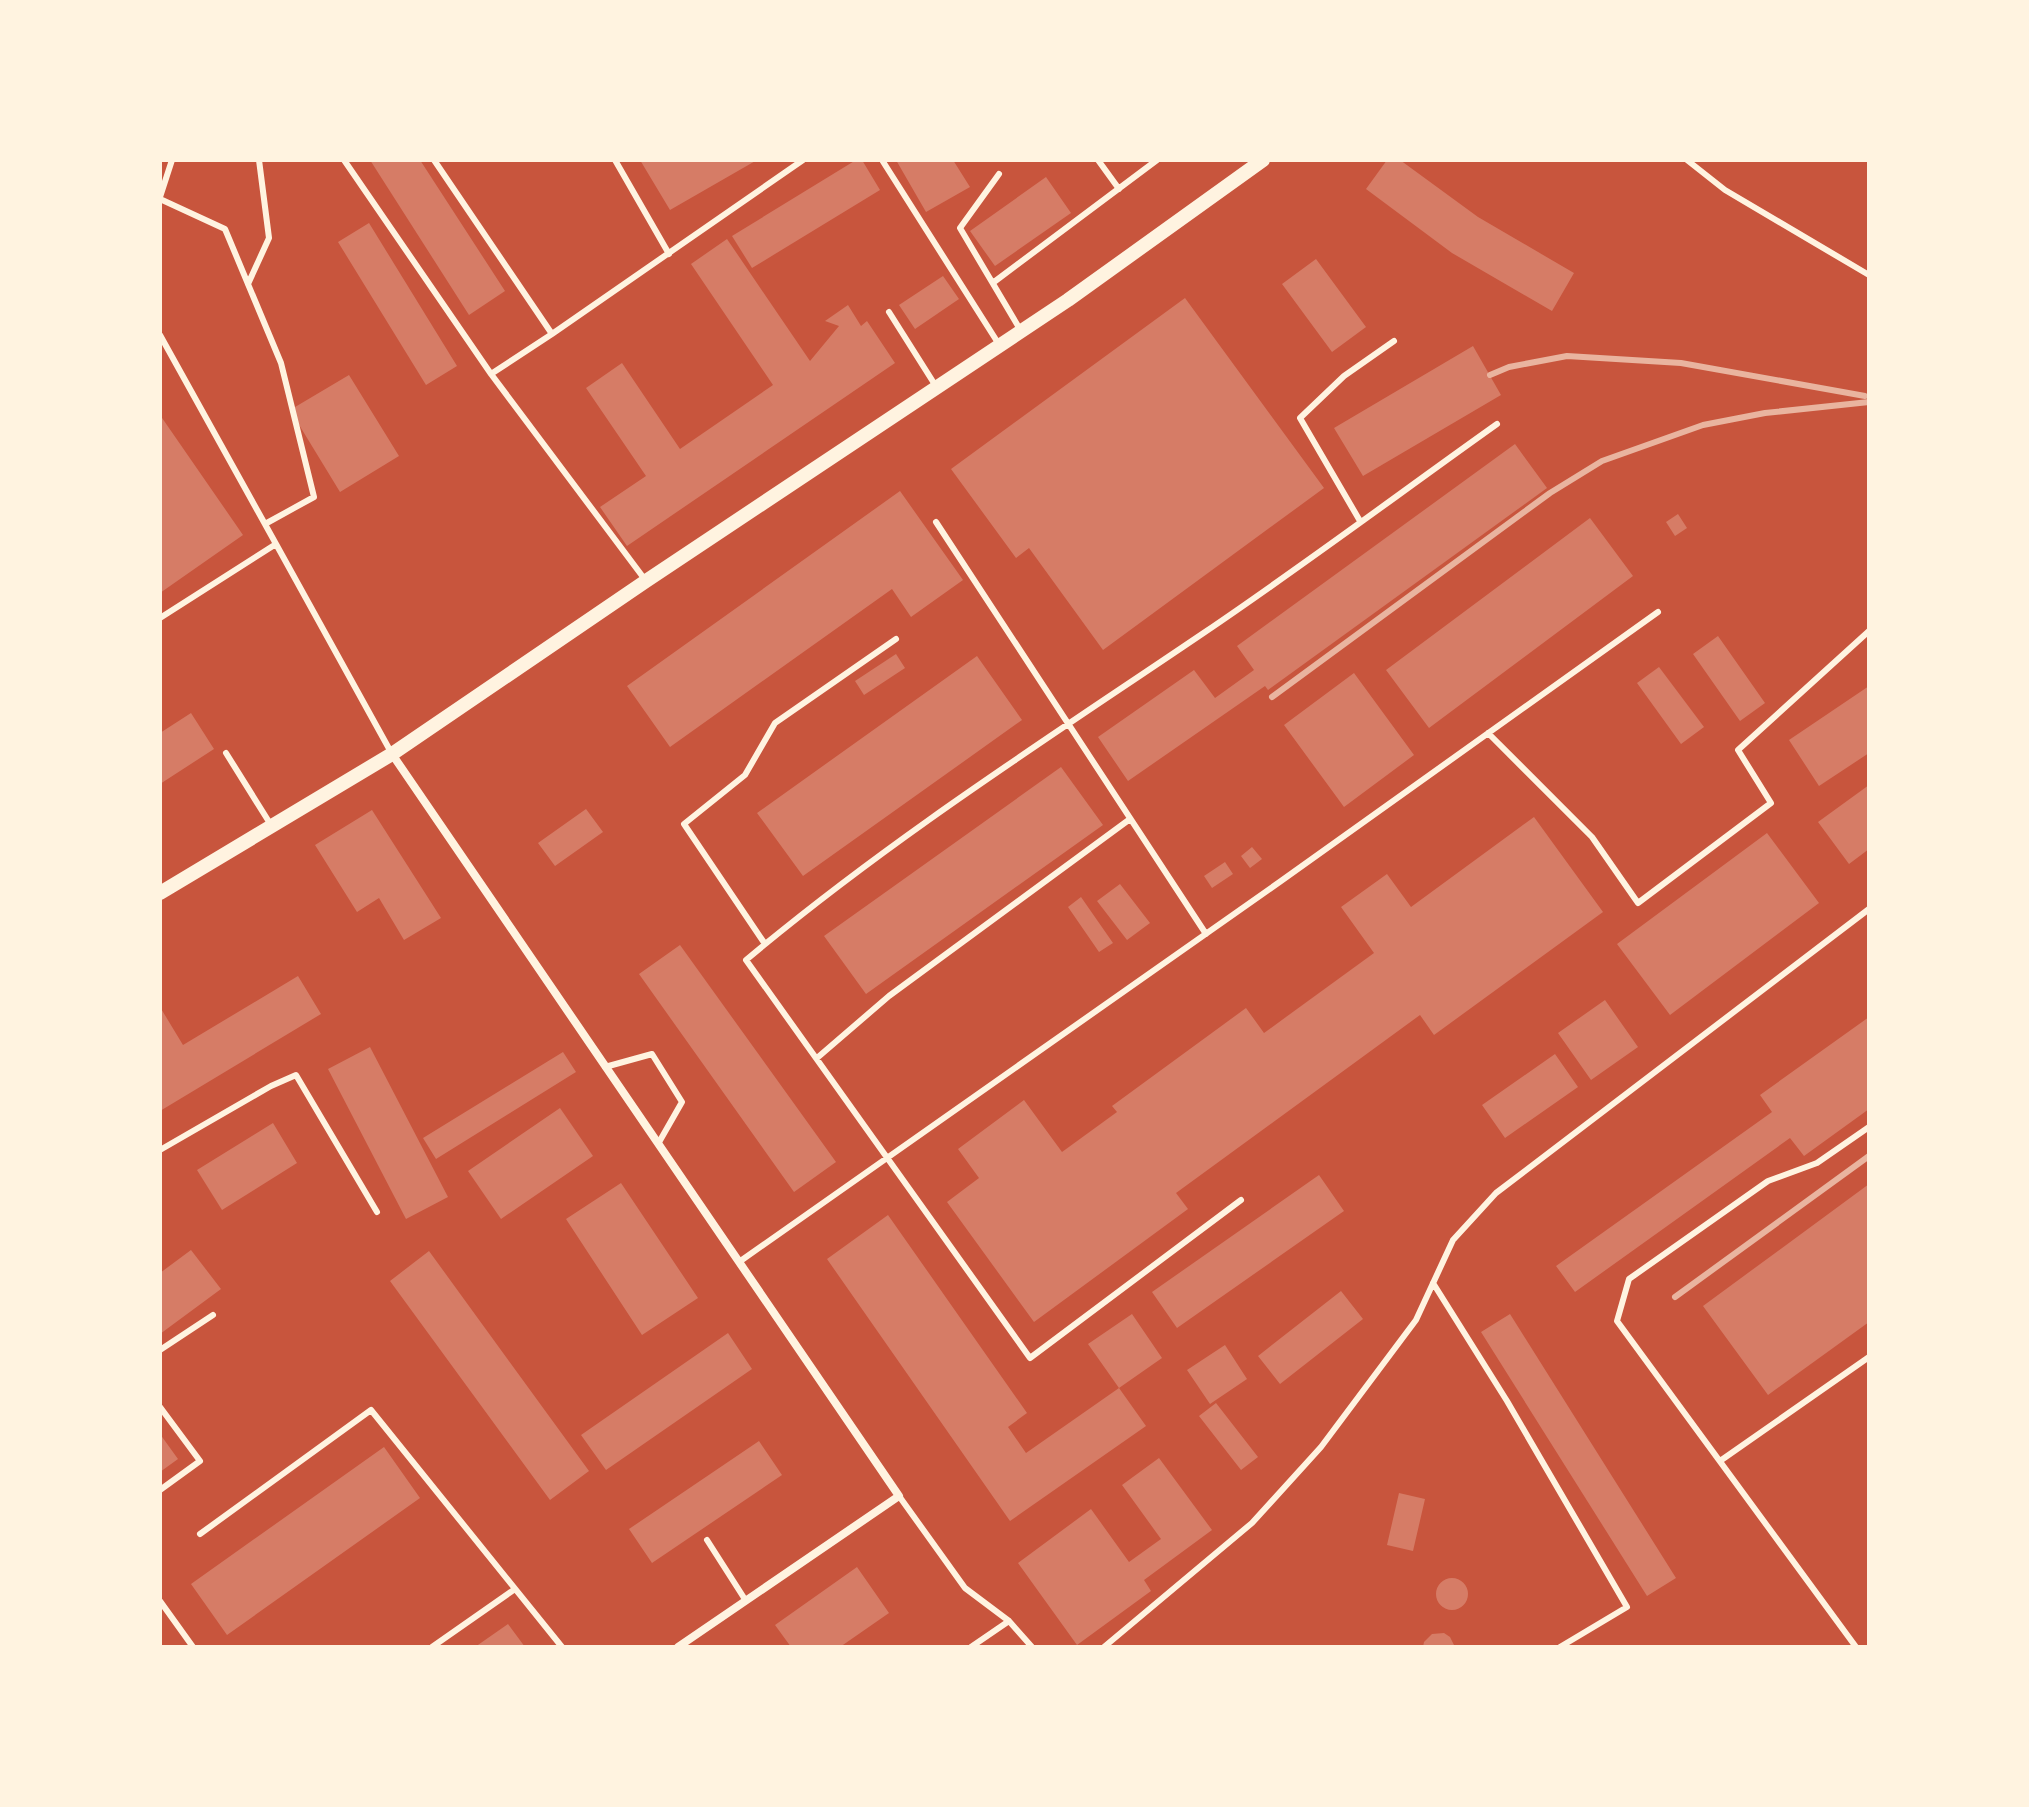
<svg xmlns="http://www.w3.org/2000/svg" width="2029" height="1807" font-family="'Open Sans',sans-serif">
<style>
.building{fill:#d67c66}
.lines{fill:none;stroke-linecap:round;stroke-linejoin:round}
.service{stroke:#fff3e0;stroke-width:6}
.minor{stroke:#fff3e0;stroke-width:8}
.tertiary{stroke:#fff3e0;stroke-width:14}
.rail{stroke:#e9b49f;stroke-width:6}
</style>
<rect width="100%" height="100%" fill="#c8553d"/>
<path class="building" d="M 370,160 L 420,160 L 505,291 L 469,315 Z
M 640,160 L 757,160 L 670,210 Z
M 856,160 L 862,160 L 880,190 L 752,268 L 732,236 Z
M 896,160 L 953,160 L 970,187 L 926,212 Z
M 1387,160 L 1400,160 L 1478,217 L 1574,273 L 1552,311 L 1452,253 L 1366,189 Z
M 1046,177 L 1071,213 L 995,266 L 970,231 Z
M 369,223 L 457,366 L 426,385 L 338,242 Z
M 727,239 L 810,361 L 839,326 L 825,321 L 848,305 L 861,326 L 867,321 L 895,363 L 627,546 L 600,507 L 646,476 L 586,388 L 622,363 L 680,449 L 773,385 L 691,264 Z
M 1316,259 L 1366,327 L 1332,352 L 1282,284 Z
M 943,276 L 959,299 L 915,329 L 899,305 Z
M 1185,298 L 1324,488 L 1103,650 L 1029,548 L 1016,558 L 951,469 Z
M 1473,346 L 1501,395 L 1363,476 L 1334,428 Z
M 349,375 L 399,456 L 340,492 L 290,410 Z
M 160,415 L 243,535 L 160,593 Z
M 1515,444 L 1547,488 L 1268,690 L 1265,686 L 1128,781 L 1098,737 L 1194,670 L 1215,698 L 1254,670 L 1237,646 Z
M 900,491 L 963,580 L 911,617 L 892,589 L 670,747 L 627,686 Z
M 1678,514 L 1687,528 L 1675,536 L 1666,522 Z
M 1590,518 L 1633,576 L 1429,728 L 1386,670 Z
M 1718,636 L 1765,703 L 1740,721 L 1693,654 Z
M 896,654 L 905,668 L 864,695 L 855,681 Z
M 977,656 L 1022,720 L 803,876 L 757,813 Z
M 1659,667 L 1704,727 L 1681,744 L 1637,683 Z
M 1354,673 L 1414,755 L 1344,807 L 1284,725 Z
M 1869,686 L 1869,753 L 1819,786 L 1789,740 Z
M 191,713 L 214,749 L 160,784 L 160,733 Z
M 1061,767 L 1103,825 L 866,994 L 824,936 Z
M 1869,785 L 1869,849 L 1849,864 L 1818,822 Z
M 586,809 L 603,832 L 555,866 L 538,843 Z
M 372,810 L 441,918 L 404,940 L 379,898 L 357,912 L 315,845 Z
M 1534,817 L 1603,912 L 1434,1035 L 1420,1015 L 1176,1193 L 1188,1209 L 1034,1322 L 947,1202 L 979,1178 L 958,1149 L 1024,1100 L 1062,1152 L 1117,1112 L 1112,1106 L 1246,1008 L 1264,1033 L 1374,953 L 1341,907 L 1387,874 L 1411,907 Z
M 1767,833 L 1819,903 L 1670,1015 L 1617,944 Z
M 1252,847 L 1262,859 L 1250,868 L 1241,856 Z
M 1225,862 L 1233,874 L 1212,888 L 1204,876 Z
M 1120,884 L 1150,923 L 1127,940 L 1097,901 Z
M 1081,897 L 1113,943 L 1099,952 L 1068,907 Z
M 680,945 L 836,1162 L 794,1192 L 639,974 Z
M 298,976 L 321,1014 L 160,1111 L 160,1007 L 183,1045 Z
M 1605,1000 L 1638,1047 L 1591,1080 L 1558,1033 Z
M 1869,1017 L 1869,1109 L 1804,1156 L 1790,1138 L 1575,1292 L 1556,1266 L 1772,1112 L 1760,1095 Z
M 370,1047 L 448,1197 L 406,1219 L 328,1069 Z
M 563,1052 L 576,1072 L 436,1159 L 423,1138 Z
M 1555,1054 L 1578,1087 L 1505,1138 L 1482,1105 Z
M 560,1108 L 593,1156 L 501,1219 L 468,1171 Z
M 273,1123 L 297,1163 L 222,1210 L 197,1170 Z
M 1319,1175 L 1344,1211 L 1177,1328 L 1152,1292 Z
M 621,1183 L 698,1298 L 642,1335 L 566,1219 Z
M 1869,1184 L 1869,1322 L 1768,1395 L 1703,1306 Z
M 888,1215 L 1027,1413 L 1008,1427 L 1026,1453 L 1119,1388 L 1146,1426 L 1010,1521 L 827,1259 Z
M 191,1250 L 221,1289 L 160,1334 L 160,1273 Z
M 429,1251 L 589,1471 L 550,1500 L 390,1281 Z
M 1341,1291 L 1363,1319 L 1280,1384 L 1258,1356 Z
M 1132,1314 L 1162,1358 L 1119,1388 L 1088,1344 Z
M 1510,1314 L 1676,1578 L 1647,1596 L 1481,1332 Z
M 728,1333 L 752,1369 L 606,1470 L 581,1435 Z
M 1225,1345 L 1247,1379 L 1210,1404 L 1187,1370 Z
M 1216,1403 L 1258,1457 L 1241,1470 L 1199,1416 Z
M 160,1434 L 178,1459 L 160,1472 Z
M 759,1441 L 782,1475 L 652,1563 L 629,1529 Z
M 384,1447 L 420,1498 L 227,1635 L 191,1584 Z
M 1159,1458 L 1212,1530 L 1144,1580 L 1151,1591 L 1077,1645 L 1018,1563 L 1091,1509 L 1129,1562 L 1161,1539 L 1122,1485 Z
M 1399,1493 L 1425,1499 L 1413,1551 L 1387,1545 Z
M 857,1567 L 889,1613 L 840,1647 L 791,1647 L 775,1625 Z
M1436 1594a16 16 0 1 1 32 0a16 16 0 1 1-32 0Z
M 508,1624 L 525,1647 L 475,1647 Z
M 1444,1633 L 1450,1637 L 1455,1647 L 1423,1647 L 1424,1642 L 1432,1634 Z"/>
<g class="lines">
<path class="service" d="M 344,160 L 491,374 L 646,581
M 434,160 L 552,334 L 491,374
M 615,160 L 669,254
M 882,160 L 1000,346
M 1098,160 L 1119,189
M 1687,160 L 1725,190 L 1869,275
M 999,174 L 960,228 L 1021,331
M 160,197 L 172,160
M 160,199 L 225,229 L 281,363 L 314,497 L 265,524
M 994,282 L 1157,160
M 248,284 L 269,238 L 259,160
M 889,312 L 937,388
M 552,334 L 803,160
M 160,335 L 276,544 L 160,618
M 1360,521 L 1300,418 L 1344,376 L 1394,341
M 936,522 L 1206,934
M 276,544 L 392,754
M 1488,733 L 1592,837 L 1638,903 L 1771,803 L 1738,750 L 1869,631
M 226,753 L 271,825
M 765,944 L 684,824 L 745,775 L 775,723 L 896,639
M 817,1058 L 889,996 L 1130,819
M 605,1067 L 652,1054 L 682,1102 L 658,1144
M 160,1150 L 271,1086 L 296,1075 L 377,1212
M 1241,1200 L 1030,1358 L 746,960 C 890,839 1050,737 1205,632 C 1304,565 1400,493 1497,424
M 739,1262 L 1281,881 L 1658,612
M 1433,1283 L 1507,1401 L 1627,1607 L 1560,1647
M 160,1350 L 213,1315
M 160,1407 L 200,1461 L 160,1490
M 1720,1461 L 1869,1357
M 899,1496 L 965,1588 L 1009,1621 L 1032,1647
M 200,1534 L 371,1410 L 562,1647
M 707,1540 L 746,1601
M 160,1601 L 193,1647
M 432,1647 L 515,1589
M 971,1647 L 1009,1621
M 1104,1647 L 1252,1523 L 1321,1447 L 1416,1320 L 1453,1240 L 1496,1193 L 1869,909
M 1856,1647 L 1617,1321 L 1629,1279 L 1768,1181 L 1817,1163 L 1869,1127"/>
<path class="minor" d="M 392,754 L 899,1496 L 678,1647"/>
<path class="tertiary" d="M 160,893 L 392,754 L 646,581 L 1068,300 L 1263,160"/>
<path class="rail" d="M 1490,375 L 1509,367 L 1567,356 L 1681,363 L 1865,396
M 1272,697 L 1550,493 L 1602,461 L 1703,425 L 1765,413 L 1869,402
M 1675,1297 L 1869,1156"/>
</g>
<rect width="2029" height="1807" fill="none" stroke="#fff3e0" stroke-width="324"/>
</svg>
